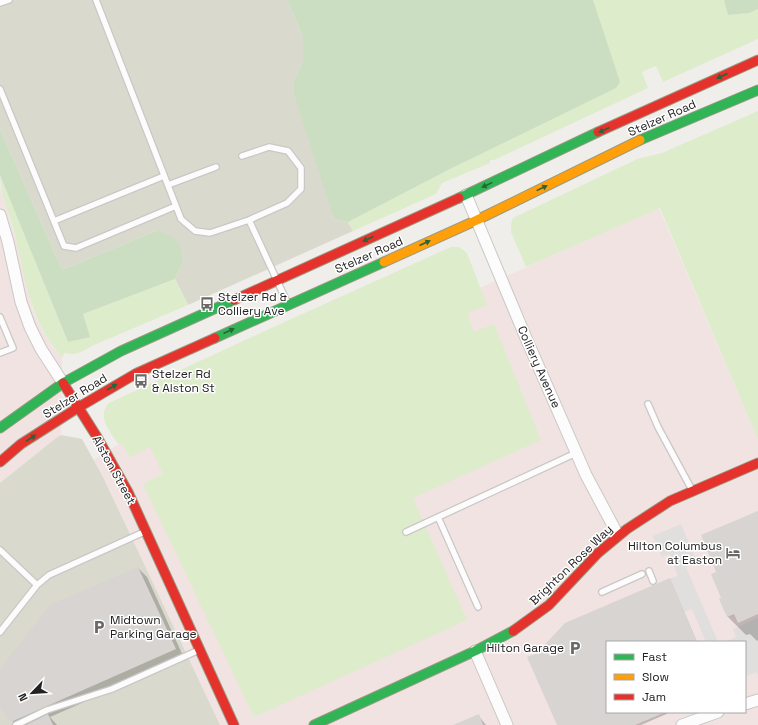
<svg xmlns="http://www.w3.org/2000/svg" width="758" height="725" font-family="'Space Grotesk',sans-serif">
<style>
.commercial{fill:#f1e3e1;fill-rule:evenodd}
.construction{fill:#d9d9cd}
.grass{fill:#ddeccb}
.forest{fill:#cbdec1}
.parking{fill:#e0dfde}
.shadow{fill:#0003}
.building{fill:#d7d4d2}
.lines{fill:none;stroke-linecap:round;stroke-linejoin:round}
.lane-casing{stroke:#c9c8c7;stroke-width:8}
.street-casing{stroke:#c9c8c7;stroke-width:13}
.fast-casing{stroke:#999a82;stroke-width:11}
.slow-casing{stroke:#999a82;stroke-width:11}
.jam-casing{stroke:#999a82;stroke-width:11}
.lane{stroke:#fdfcfc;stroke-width:5.5}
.street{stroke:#fdfcfc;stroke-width:11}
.fast{stroke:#30b455;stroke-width:9}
.slow{stroke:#ff9f0a;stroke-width:9}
.jam{stroke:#e5322d;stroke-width:9}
.oneway{fill:#286439}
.labels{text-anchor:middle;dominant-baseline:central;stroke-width:3;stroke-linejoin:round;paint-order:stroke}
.street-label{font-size:12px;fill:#222;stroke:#fff}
.poi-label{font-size:12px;fill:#222;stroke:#fff;text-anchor:start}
</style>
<rect width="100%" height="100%" fill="#f0eeeb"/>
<path class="commercial" d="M 0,186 L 17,243 L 33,311 L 43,332 L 53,348 L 62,357 L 61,435 L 56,438 L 0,483 Z
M 659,208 L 758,440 L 758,725 L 220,725 L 103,477 L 93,460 L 122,442 L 137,441 ZM 607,642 L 745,642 L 745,712 L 607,712 Z"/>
<path class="construction" d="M 0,0 L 287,0 L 303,37 L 303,61 L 294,80 L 334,219 L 348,222 L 353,231 L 188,305 L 175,279 L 183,262 L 158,230 L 62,270 L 0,129 Z
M 61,435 L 82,439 L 103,477 L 220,725 L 0,725 L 0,483 L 56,438 Z"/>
<path class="grass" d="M 593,0 L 724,0 L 728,15 L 748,13 L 758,9 L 758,39 L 663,82 L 656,66 L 642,72 L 648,88 L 494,160 L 490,160 L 490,163 L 442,183 L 436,194 L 353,231 L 348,222 L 454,167 L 594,3 Z
M 758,111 L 758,440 L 660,208 L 526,267 L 511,232 L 511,224 L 513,218 L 629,163 L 637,159 L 662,153 Z
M 0,175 L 68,342 L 83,314 L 175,279 L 188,305 L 94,345 C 83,351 77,356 65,353 L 62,357 C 29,322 25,275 14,231 C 9,212 0,194 0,175 Z
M 451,247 L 459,247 L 467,253 L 487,305 L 467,313 L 474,332 L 494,324 L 541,440 L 413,498 L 467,620 L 254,717 L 143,484 L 163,474 L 150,447 L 130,457 L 122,443 L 118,444 C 110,431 96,417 109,403 L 269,329 Z"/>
<path class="forest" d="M 287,0 L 593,0 L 620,82 L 616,88 L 454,167 L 348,222 L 334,219 L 294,94 L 294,80 L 303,61 L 303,37 Z
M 724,0 L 758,0 L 758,9 L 749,13 L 728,15 Z
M 0,129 L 62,270 L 158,230 L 174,238 L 180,245 L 183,262 L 175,279 L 83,314 L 90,337 L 68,342 L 0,175 Z"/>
<path class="parking" d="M 681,524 L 697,562 L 686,567 L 718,642 L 706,642 L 692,609 L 684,612 L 670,579 L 678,576 L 669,554 L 662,557 L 653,536 Z
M 758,618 L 758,675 L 756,672 L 745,677 L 745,642 L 724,642 L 736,637 L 733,629 Z"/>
<path class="shadow" d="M 758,512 L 758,640 L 757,641 L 750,634 L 746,635 L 728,617 L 720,600 L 723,599 L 717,572 Z
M 138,568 L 147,577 L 184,658 L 50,717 L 57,725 L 16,725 L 0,707 L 0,670 Z
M 670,579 L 697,642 L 607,642 L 607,712 L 671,712 L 641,725 L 558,725 L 538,654 Z
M 478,715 L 486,725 L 456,725 Z"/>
<path class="building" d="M 758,511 L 758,614 L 738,623 L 734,614 L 727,617 L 719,599 L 721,598 L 711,574 L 716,572 L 701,535 Z
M 138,567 L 176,649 L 11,722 L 0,708 L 0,669 L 50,605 Z
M 670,578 L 697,642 L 607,642 L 607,712 L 666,712 L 635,725 L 557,725 L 527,657 L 537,653 L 565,623 Z
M 48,714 L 53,725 L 26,725 Z
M 479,714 L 483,725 L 453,725 Z"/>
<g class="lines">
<defs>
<path id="lane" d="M 96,0 L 181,219 L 195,231 L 210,233 L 249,220 L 287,302
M 0,3 L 9,0
M 0,89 L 64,246 L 76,248 L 176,206
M 242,156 L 269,147 L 288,151 L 301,168 L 301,189 L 287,203 L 249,220
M 168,185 L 216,167
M 54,221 L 164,176
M 0,317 L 13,348 L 0,353
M 648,404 L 658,427 L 692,490
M 438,517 L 478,607
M 406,532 L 576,453
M 0,550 L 37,585
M 649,571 L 653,581
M 602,592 L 642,574
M 0,632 L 37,585 L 49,575 L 144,532
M 16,725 L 47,710 L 112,689 L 199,650"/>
<path id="street" d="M 466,195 L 526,338 L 586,475 L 618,535
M 0,215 L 8,242 L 21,302 L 30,327 L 41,349 L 63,383
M 475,651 L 507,725
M 745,704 L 758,700
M 682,725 L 718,712"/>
<path id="fast" d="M 640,140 L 758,90
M 459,198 L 598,132
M 215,338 L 384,262
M 0,428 L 63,383 L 121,351 L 234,300
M 314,725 L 475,651 L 513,631"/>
<path id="slow" d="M 384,262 L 477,220 L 640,140"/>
<path id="jam" d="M 598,132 L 758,60
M 234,300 L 459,198
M 63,383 L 97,437 L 128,492 L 234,725
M 0,462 L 21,444 L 79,407 L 137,373 L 215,338
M 513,631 L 549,605 L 598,553 L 627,529 L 670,501 L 758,463"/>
</defs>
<use href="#lane" class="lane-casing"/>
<use href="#street" class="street-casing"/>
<use href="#fast" class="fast-casing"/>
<use href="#slow" class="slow-casing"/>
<use href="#jam" class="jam-casing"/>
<use href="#lane" class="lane"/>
<use href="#street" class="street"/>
<use href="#fast" class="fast"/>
<use href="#slow" class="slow"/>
<use href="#jam" class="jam"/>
</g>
<defs><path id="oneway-solid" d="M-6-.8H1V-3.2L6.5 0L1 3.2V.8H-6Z"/></defs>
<g class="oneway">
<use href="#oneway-solid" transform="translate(722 76) rotate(156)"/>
<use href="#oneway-solid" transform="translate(604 130) rotate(155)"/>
<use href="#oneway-solid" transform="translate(487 185) rotate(154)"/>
<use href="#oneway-solid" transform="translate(542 188) rotate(-26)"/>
<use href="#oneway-solid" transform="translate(368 239) rotate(156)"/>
<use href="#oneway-solid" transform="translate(425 243) rotate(-24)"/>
<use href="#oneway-solid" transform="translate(229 331) rotate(-24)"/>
<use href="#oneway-solid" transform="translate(112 387) rotate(-30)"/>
<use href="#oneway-solid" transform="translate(31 438) rotate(-33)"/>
</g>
<defs>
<symbol id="bus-bare" viewBox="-9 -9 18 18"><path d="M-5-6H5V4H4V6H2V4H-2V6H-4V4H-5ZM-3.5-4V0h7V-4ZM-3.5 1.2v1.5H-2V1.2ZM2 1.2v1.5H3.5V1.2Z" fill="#6a6968" stroke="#fff" stroke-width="2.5" paint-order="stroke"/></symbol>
<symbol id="hotel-bare" viewBox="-9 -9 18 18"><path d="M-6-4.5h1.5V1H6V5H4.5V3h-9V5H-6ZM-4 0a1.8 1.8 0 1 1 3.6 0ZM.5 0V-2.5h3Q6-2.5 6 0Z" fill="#6a6968" stroke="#fff" stroke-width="2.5" paint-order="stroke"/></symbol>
<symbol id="parking-bare" viewBox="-9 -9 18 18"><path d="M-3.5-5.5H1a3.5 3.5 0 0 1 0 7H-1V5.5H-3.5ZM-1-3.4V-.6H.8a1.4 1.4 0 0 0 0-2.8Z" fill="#6a6968" stroke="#fff" stroke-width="2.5" paint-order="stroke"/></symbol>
</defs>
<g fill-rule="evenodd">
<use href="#bus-bare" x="197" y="294" width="20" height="20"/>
<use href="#bus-bare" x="131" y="371" width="20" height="20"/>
<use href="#hotel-bare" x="723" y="543" width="20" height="20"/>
<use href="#parking-bare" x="89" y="617" width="20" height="20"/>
<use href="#parking-bare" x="565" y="638" width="20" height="20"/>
</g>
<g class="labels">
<g class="street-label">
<text transform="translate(662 118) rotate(-24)">Stelzer Road</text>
<text transform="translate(369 255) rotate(-24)">Stelzer Road</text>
<text transform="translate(539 367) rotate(66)">Colliery Avenue</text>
<text transform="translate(75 396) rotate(-32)">Stelzer Road</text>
<text transform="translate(114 470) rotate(61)">Alston Street</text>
<text transform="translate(571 565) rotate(-44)">Brighton Rose Way</text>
</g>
<g class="poi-label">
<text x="218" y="297">Stelzer Rd &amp;<tspan x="218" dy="14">Colliery Ave</tspan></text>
<text x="152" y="374">Stelzer Rd<tspan x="152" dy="14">&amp; Alston St</tspan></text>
<text x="722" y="546" text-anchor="end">Hilton Columbus<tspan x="722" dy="14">at Easton</tspan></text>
<text x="110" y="620">Midtown<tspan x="110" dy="14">Parking Garage</tspan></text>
<text x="564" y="648" text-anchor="end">Hilton Garage</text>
</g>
</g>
<rect x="606" y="641" width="140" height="72" fill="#ffffff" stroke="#a7a7a7"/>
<rect x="614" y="654" width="20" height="6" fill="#30b455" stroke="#a7a7a7"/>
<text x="642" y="661" font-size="12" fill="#222222">Fast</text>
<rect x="614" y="674" width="20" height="6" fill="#ff9f0a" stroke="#a7a7a7"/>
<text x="642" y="681" font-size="12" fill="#222222">Slow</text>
<rect x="614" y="694" width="20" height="6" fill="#e5322d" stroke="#a7a7a7"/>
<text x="642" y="701" font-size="12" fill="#222222">Jam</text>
<g transform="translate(32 693) rotate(245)" stroke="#ffffff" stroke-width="3" paint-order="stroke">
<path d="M0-3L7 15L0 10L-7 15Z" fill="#222222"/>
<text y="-6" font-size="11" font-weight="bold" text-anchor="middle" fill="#222222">N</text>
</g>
</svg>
